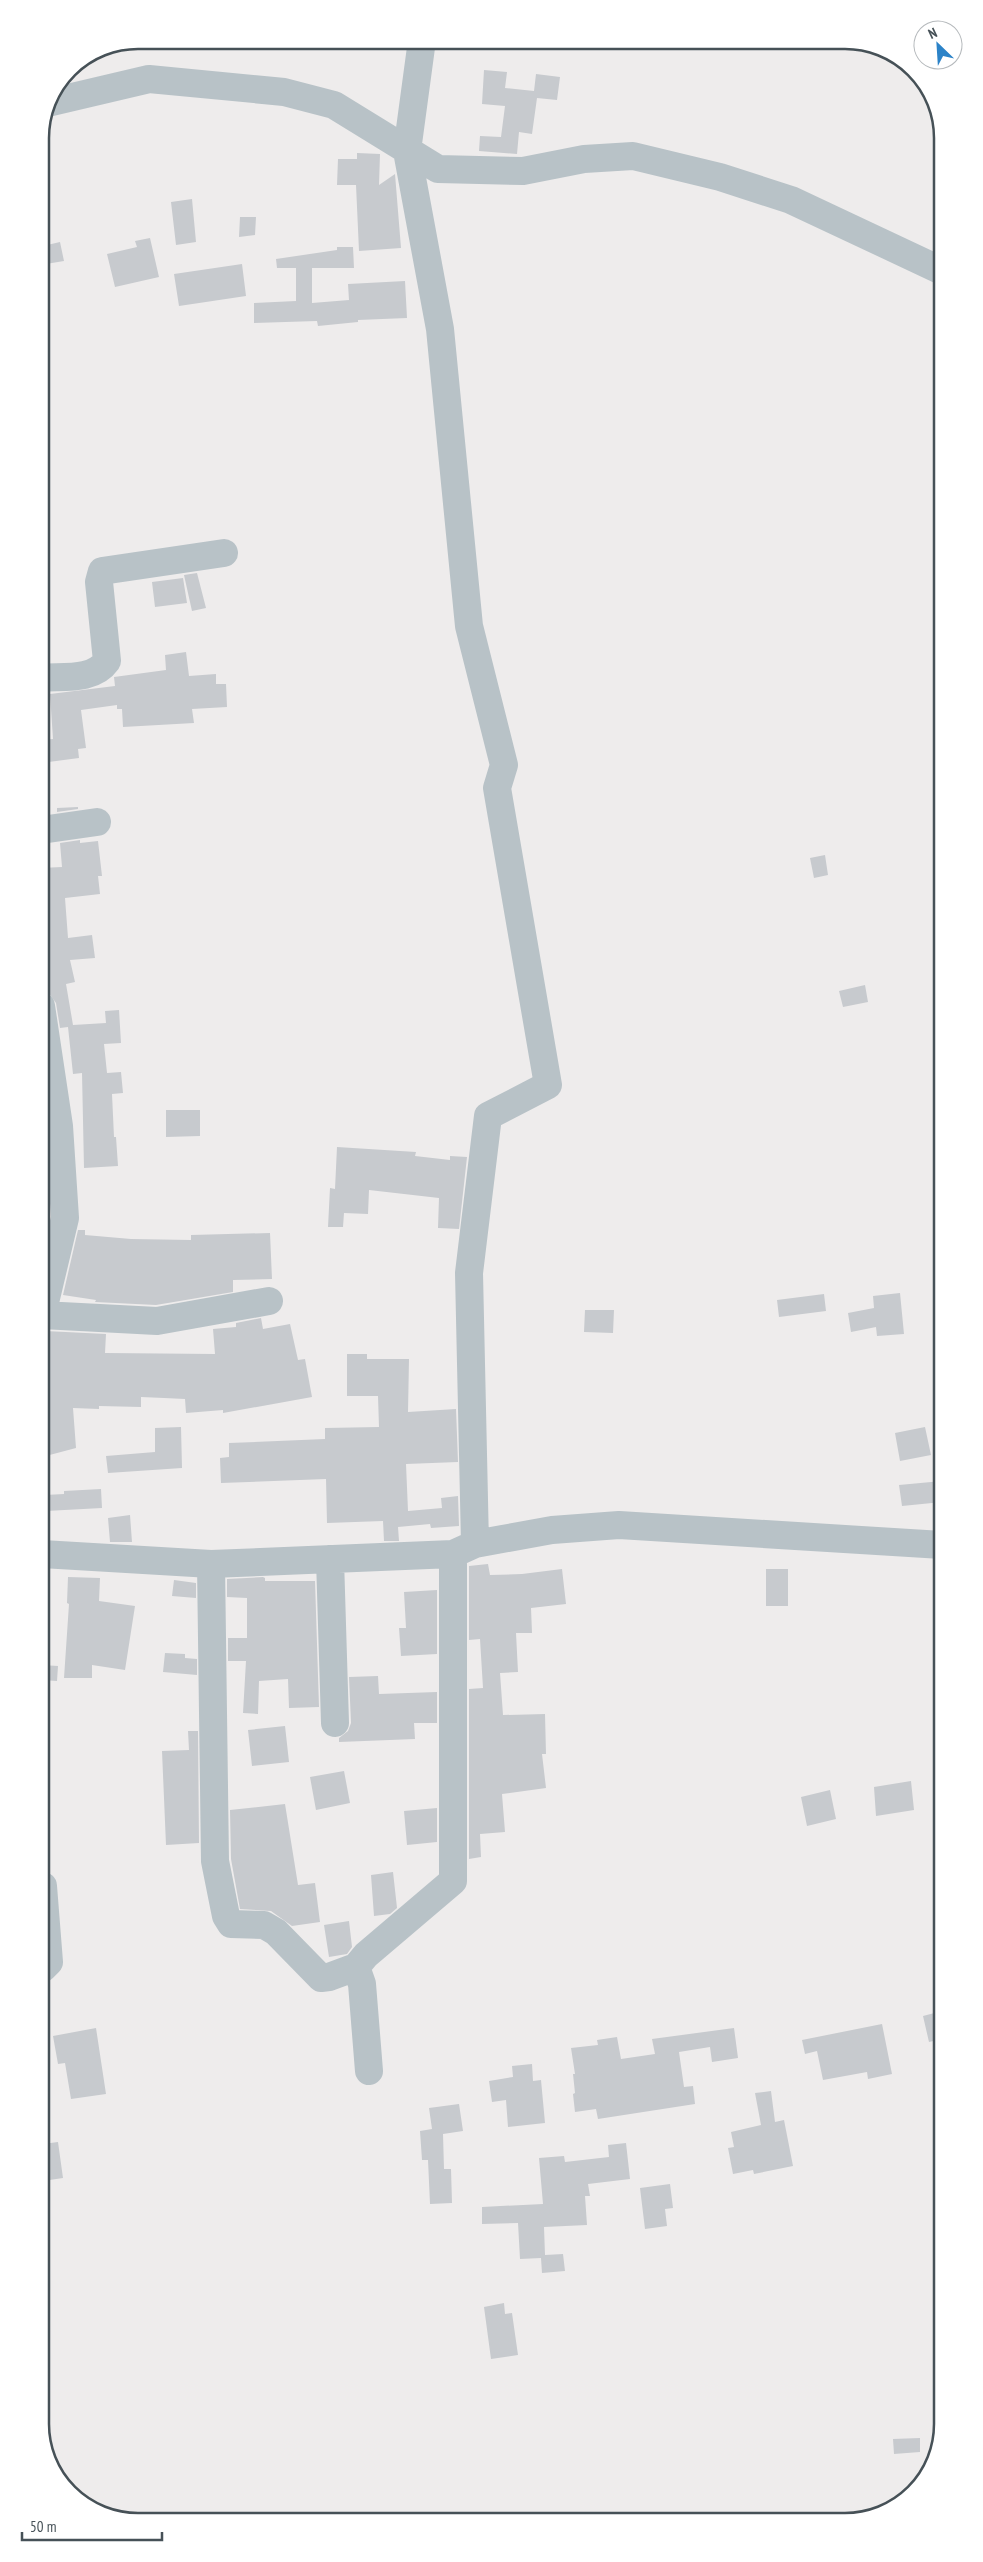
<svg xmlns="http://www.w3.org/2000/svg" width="983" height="2562" font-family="'PT Sans Narrow',sans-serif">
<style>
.building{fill:#c7cace}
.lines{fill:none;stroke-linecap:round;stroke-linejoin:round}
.minor{stroke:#b8c2c7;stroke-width:28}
.rim{fill:none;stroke:#465157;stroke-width:2.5}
</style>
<rect width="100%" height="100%" fill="#eeecec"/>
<path class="building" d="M 484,70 L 507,72 L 505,88 L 534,91 L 536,74 L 560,77 L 557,100 L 537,98 L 532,134 L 519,132 L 517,154 L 479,151 L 480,136 L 501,137 L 505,106 L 482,104 Z
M 357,153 L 380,154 L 379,185 L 395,174 L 401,248 L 359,251 L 356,185 L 337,185 L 338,159 L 357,159 Z
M 192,199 L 196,242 L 176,245 L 171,202 Z
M 240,217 L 256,217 L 255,235 L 239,237 Z
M 150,238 L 159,277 L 115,287 L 107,254 L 137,247 L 135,241 Z
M 60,242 L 64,261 L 46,264 L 43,246 Z
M 337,247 L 353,247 L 354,268 L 312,268 L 312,303 L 349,300 L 348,284 L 405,281 L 407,318 L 358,320 L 358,322 L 318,326 L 317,321 L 254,323 L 254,303 L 296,301 L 296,268 L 277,268 L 276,259 L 337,250 Z
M 242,264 L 246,296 L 179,306 L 174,274 Z
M 197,573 L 206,608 L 192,611 L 184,575 Z
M 183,578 L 187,603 L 155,607 L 152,582 Z
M 186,652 L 189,676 L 216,674 L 216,684 L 226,684 L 227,707 L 192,709 L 194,723 L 123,727 L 122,709 L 117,709 L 117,705 L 81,710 L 86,748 L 78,749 L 79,758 L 41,763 L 41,740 L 53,739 L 50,694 L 115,686 L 114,677 L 166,670 L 165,655 Z
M 78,807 L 78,809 L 57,812 L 57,808 Z
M 80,840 L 80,843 L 98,841 L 102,876 L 98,876 L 100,894 L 65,898 L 68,938 L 92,935 L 95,958 L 70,960 L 75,982 L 66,984 L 73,1025 L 106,1023 L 105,1011 L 119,1010 L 121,1043 L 104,1044 L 107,1073 L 121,1072 L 123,1093 L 112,1094 L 114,1137 L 116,1137 L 118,1166 L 84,1168 L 82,1073 L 73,1074 L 68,1027 L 60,1028 L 56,1003 L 48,992 L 42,956 L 46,956 L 41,929 L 41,868 L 62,867 L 60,843 Z
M 825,855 L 828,875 L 814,878 L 810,858 Z
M 865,985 L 868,1002 L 843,1007 L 839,991 Z
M 166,1110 L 200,1110 L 200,1136 L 166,1137 Z
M 337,1147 L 416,1152 L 415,1156 L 450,1160 L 450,1156 L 467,1157 L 459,1229 L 438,1228 L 439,1198 L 369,1190 L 368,1214 L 344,1213 L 343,1227 L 328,1227 L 330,1188 L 335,1189 Z
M 42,1227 L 47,1228 L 42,1248 Z
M 78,1230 L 85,1230 L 85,1235 L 131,1239 L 191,1240 L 191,1235 L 270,1233 L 272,1279 L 233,1280 L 233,1292 L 156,1305 L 95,1302 L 96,1300 L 63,1295 Z
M 900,1293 L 904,1334 L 877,1336 L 876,1327 L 851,1332 L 848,1313 L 874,1308 L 873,1296 Z
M 824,1294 L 826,1311 L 779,1317 L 777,1300 Z
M 585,1310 L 614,1310 L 613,1333 L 584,1332 Z
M 261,1318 L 263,1329 L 290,1324 L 298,1360 L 305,1359 L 312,1397 L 223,1413 L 223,1410 L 186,1413 L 185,1399 L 164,1398 L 141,1397 L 141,1407 L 99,1406 L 99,1409 L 73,1408 L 76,1448 L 42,1457 L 42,1376 L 45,1331 L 106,1334 L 105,1353 L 215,1354 L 213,1329 L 236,1327 L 236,1323 Z
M 347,1354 L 367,1354 L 367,1359 L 409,1359 L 408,1412 L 456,1409 L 458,1462 L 406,1464 L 408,1511 L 442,1508 L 441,1498 L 458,1496 L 459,1526 L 431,1528 L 430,1524 L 398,1527 L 399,1541 L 384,1541 L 383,1521 L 327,1523 L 326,1479 L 221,1483 L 220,1458 L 229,1457 L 229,1443 L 325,1439 L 325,1428 L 379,1427 L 378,1396 L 347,1396 Z
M 181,1427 L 182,1468 L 108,1473 L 106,1456 L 155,1452 L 155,1428 Z
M 925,1427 L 931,1455 L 900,1461 L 895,1433 Z
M 942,1481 L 942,1502 L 902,1506 L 899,1485 Z
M 101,1489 L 102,1508 L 46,1511 L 45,1495 L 64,1494 L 64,1491 Z
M 130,1515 L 132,1542 L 110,1542 L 108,1518 Z
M 488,1564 L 490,1575 L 522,1574 L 562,1569 L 566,1604 L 531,1608 L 532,1633 L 516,1633 L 518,1672 L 500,1673 L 503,1715 L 545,1714 L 546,1754 L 542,1754 L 546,1788 L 502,1794 L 505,1832 L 480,1834 L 481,1857 L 469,1859 L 469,1689 L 483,1688 L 480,1639 L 469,1640 L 469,1566 Z
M 766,1569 L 788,1569 L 788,1606 L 766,1606 Z
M 68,1577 L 100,1578 L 99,1601 L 135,1606 L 125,1670 L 92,1665 L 92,1678 L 64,1678 L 69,1604 L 67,1603 Z
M 263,1577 L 265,1578 L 265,1581 L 315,1581 L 319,1707 L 289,1708 L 288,1679 L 259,1681 L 258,1714 L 243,1713 L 246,1661 L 228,1661 L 228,1638 L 247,1638 L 247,1598 L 227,1597 L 227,1579 Z
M 174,1580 L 196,1583 L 196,1598 L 172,1596 Z
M 437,1590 L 437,1654 L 401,1656 L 399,1628 L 406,1628 L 404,1592 Z
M 165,1653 L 185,1654 L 185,1658 L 197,1659 L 197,1675 L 163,1672 Z
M 42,1665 L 58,1666 L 57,1681 L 42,1680 Z
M 378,1676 L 379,1694 L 437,1692 L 437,1723 L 414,1723 L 415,1739 L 339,1742 L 339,1738 L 348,1731 L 351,1723 L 349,1677 Z
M 285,1726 L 289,1762 L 252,1766 L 248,1730 Z
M 188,1731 L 198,1731 L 199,1843 L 166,1845 L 162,1751 L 189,1750 Z
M 344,1771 L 350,1803 L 316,1810 L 310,1777 Z
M 911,1781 L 914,1810 L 876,1816 L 874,1787 Z
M 830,1790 L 836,1819 L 807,1826 L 801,1797 Z
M 285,1804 L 298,1885 L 315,1883 L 320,1922 L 292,1926 L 271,1911 L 240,1909 L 231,1859 L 230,1810 Z
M 437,1808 L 437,1842 L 407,1845 L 404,1811 Z
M 393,1872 L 397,1908 L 390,1914 L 374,1916 L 371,1875 Z
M 349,1921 L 352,1947 L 347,1954 L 329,1957 L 324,1925 Z
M 942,2011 L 942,2039 L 929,2042 L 923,2016 Z
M 882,2024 L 892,2074 L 868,2079 L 867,2072 L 823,2080 L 817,2051 L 805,2054 L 802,2040 Z
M 96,2028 L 106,2094 L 71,2099 L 65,2063 L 58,2064 L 53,2036 Z
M 734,2028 L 738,2058 L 712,2062 L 710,2047 L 679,2052 L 684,2087 L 693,2086 L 695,2104 L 598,2119 L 596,2109 L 575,2112 L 573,2094 L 575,2093 L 573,2074 L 575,2074 L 571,2048 L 598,2045 L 597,2040 L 617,2037 L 621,2059 L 655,2054 L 652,2039 Z
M 532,2064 L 533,2081 L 541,2080 L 545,2123 L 508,2127 L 506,2100 L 492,2102 L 489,2081 L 513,2077 L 512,2066 Z
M 771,2091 L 775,2122 L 784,2120 L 793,2166 L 754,2174 L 753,2170 L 733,2174 L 728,2148 L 734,2147 L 731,2132 L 761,2125 L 755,2093 Z
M 459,2104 L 463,2131 L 443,2134 L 444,2169 L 451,2169 L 452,2203 L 430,2204 L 428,2160 L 422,2160 L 420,2131 L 432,2129 L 429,2108 Z
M 58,2142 L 63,2178 L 43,2181 L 43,2144 Z
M 626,2143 L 630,2179 L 588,2184 L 590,2196 L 585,2196 L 587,2225 L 544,2227 L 545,2255 L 563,2254 L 565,2271 L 542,2273 L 541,2258 L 520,2259 L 518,2223 L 482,2224 L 482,2207 L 543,2204 L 539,2158 L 564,2156 L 565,2162 L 609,2157 L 608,2145 Z
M 670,2184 L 673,2208 L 665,2209 L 667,2226 L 645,2229 L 640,2188 Z
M 504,2303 L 505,2314 L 512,2313 L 518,2355 L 491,2359 L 484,2307 Z
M 920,2438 L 920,2452 L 894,2454 L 893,2439 Z"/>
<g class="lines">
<path class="minor" d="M 422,40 L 407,151 L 440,329 L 469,626 L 504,765 L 497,788 L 548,1085 L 488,1116 L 469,1273 L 475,1544
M 47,103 L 149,79 L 284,92 L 334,105 L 438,169 L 523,171 L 584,159 L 633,156 L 720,177 L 791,200 L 940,270
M 41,678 C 63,676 93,681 107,661 L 99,582 L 102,571 L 224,553
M 41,830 L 97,822
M 41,1006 L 59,1126 L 65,1218 L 42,1315
M 42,1315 L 157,1321 L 269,1301
M 42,1554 L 211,1564 L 453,1554 L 475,1544 L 552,1530 L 619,1525 L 942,1545
M 330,1559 L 335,1723
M 211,1564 L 215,1861 L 226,1916 L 231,1924 L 264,1925 L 276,1932 L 321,1978 L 329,1977 L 356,1967
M 43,1886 L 49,1962 L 43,1968
M 369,2071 L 362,1984 L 356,1967 L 366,1955 L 453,1881 L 453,1554"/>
</g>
<path d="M0 0H983V2562H0ZM138 49H845A89 89 0 0 1 934 138V2424A89 89 0 0 1 845 2513H138A89 89 0 0 1 49 2424V138A89 89 0 0 1 138 49Z" fill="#fff" fill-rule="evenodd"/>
<path class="rim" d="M138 49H845A89 89 0 0 1 934 138V2424A89 89 0 0 1 845 2513H138A89 89 0 0 1 49 2424V138A89 89 0 0 1 138 49Z"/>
<g transform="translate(938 45) rotate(335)"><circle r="24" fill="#ffffff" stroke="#b5b9bc"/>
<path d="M0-4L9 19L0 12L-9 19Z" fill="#2c83c8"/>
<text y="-8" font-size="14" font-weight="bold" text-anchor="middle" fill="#465157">N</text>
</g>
<path d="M22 2532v8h140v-8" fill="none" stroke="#465157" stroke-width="2.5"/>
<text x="30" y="2532" font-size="15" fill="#465157" stroke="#ffffff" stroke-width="4" paint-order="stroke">50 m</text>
</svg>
